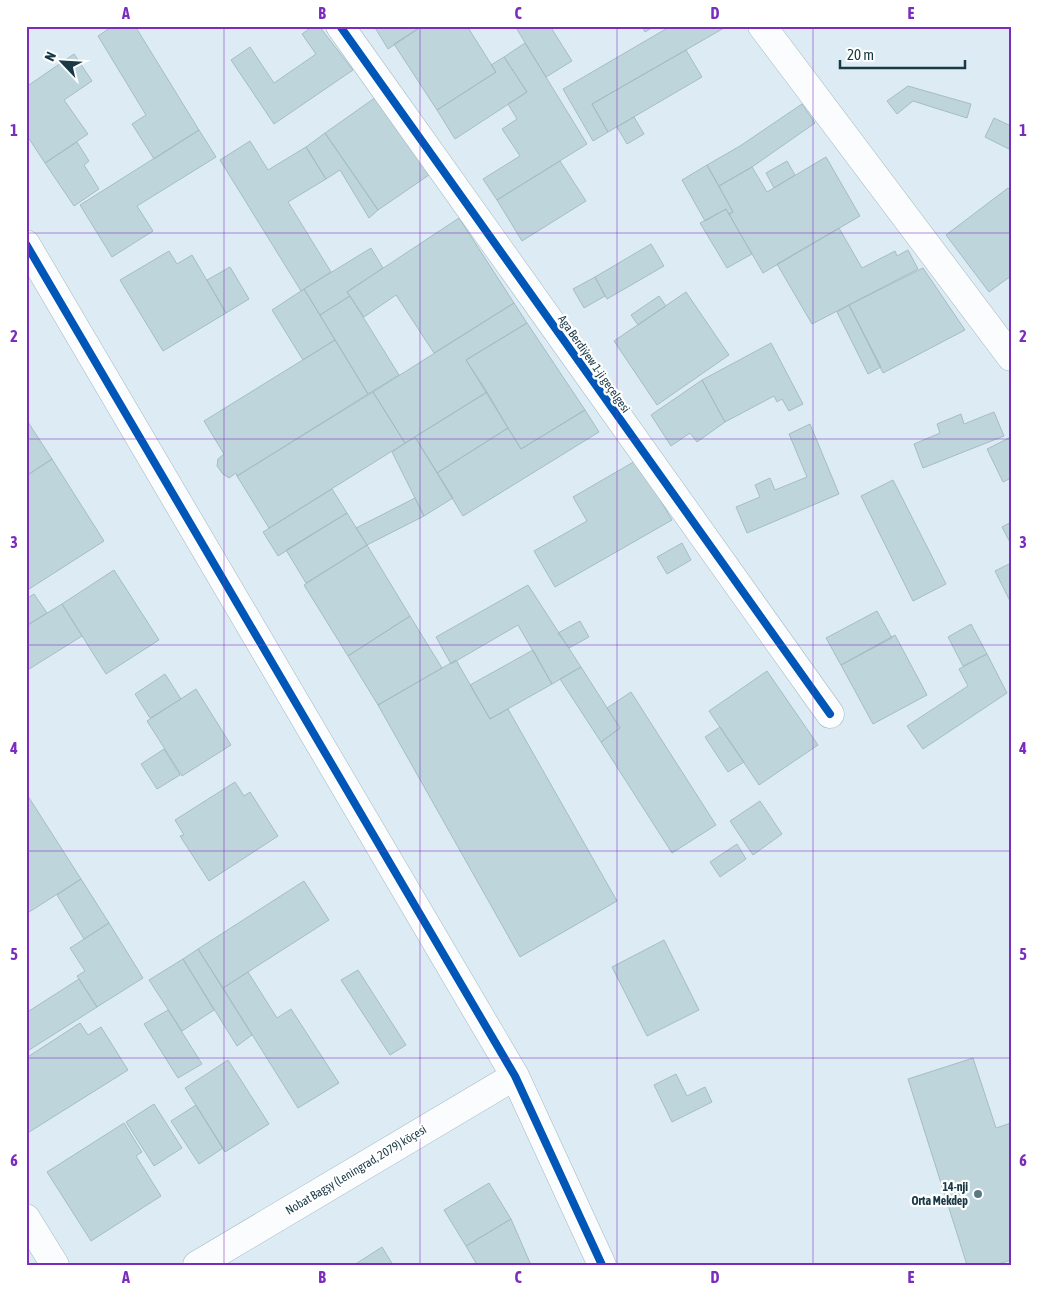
<svg xmlns="http://www.w3.org/2000/svg" width="1037" height="1291" font-family="'Asap Condensed',sans-serif">
<style>
.building{fill:#bdd5db;stroke:#a4bdc3}
.lines{fill:none;stroke-linecap:round;stroke-linejoin:round}
.street-casing{stroke:#a2b8c1;stroke-width:29}
.street{stroke:#fafcfd;stroke-width:28}
.cycleway-casing{stroke:#fff;stroke-width:11}
.cycleway{stroke:#0057b8;stroke-width:8}
.grid{fill:none;stroke:#7b2cbf;stroke-width:1;stroke-opacity:0.55}
.poi-dot{fill:#5e7883;stroke:#fff;stroke-width:2}
.labels{text-anchor:middle;dominant-baseline:central;stroke-width:4.5;stroke-linejoin:round;paint-order:stroke}
.street-label{font-size:12px;fill:#193946;stroke:#fff}
.poi-label{font-size:12px;font-weight:bold;fill:#193946;stroke:#fff;text-anchor:end}
.neatline{fill:none;stroke:#7b2cbf;stroke-width:2}
.grid-label{font-size:16px;text-anchor:middle;font-weight:bold;fill:#7b2cbf}
</style>
<rect width="100%" height="100%" fill="#ddecf4"/>
<path class="building" d="M 113,26 L 135,26 L 199,130 L 154,159 L 132,124 L 146,115 L 98,36 Z
M 313,26 L 319,26 L 353,70 L 274,124 L 231,60 L 250,47 L 274,83 L 316,54 L 302,34 Z
M 374,26 L 416,26 L 418,29 L 388,49 Z
M 422,26 L 467,26 L 496,72 L 437,110 L 394,44 Z
M 515,26 L 550,26 L 572,61 L 546,77 Z
M 642,26 L 655,26 L 645,32 Z
M 671,26 L 723,26 L 724,28 L 592,104 L 608,132 L 593,141 L 563,89 Z
M 525,43 L 587,144 L 497,200 L 483,179 L 520,156 L 502,129 L 517,119 L 508,104 L 527,92 L 504,57 Z
M 686,50 L 702,77 L 608,132 L 592,104 Z
M 74,54 L 92,81 L 64,100 L 88,134 L 45,163 L 26,134 L 26,87 Z
M 504,57 L 527,92 L 455,139 L 437,110 L 496,72 L 491,65 Z
M 908,86 L 971,104 L 967,118 L 913,101 L 897,114 L 887,101 Z
M 376,97 L 429,175 L 378,210 L 325,133 Z
M 802,104 L 815,123 L 752,167 L 719,186 L 707,165 L 740,146 Z
M 634,117 L 644,134 L 627,144 L 617,127 Z
M 994,118 L 1011,126 L 1011,150 L 985,137 Z
M 199,130 L 216,157 L 137,206 L 153,231 L 112,257 L 80,205 Z
M 325,133 L 378,210 L 369,218 L 340,170 L 326,179 L 306,147 Z
M 250,141 L 268,170 L 306,147 L 326,179 L 288,202 L 331,272 L 301,291 L 220,160 Z
M 77,142 L 89,161 L 84,165 L 99,189 L 74,206 L 45,163 Z
M 826,157 L 860,216 L 763,273 L 729,214 L 733,212 L 719,186 L 752,167 L 767,192 Z
M 560,161 L 586,201 L 522,241 L 497,200 Z
M 787,161 L 795,175 L 774,188 L 766,173 Z
M 707,165 L 733,212 L 729,214 L 726,209 L 705,221 L 682,180 Z
M 1008,188 L 1011,191 L 1011,276 L 989,292 L 946,235 Z
M 726,209 L 752,254 L 727,268 L 700,223 Z
M 459,218 L 514,303 L 434,353 L 396,295 L 364,317 L 347,292 Z
M 839,228 L 862,268 L 895,251 L 897,256 L 908,250 L 918,269 L 812,324 L 777,264 Z
M 651,244 L 664,266 L 607,299 L 595,277 Z
M 371,248 L 383,268 L 347,292 L 350,296 L 320,315 L 304,289 Z
M 169,251 L 177,264 L 192,255 L 226,313 L 163,351 L 120,280 Z
M 230,267 L 249,299 L 226,313 L 207,280 Z
M 923,268 L 965,330 L 883,373 L 849,305 Z
M 595,277 L 605,296 L 584,308 L 573,289 Z
M 304,289 L 335,340 L 303,360 L 272,310 Z
M 686,292 L 729,355 L 657,405 L 614,341 Z
M 350,296 L 399,375 L 368,394 L 320,315 Z
M 659,296 L 666,306 L 638,325 L 631,315 Z
M 514,303 L 527,323 L 466,360 L 487,392 L 405,443 L 373,392 Z
M 849,305 L 881,367 L 868,374 L 837,312 Z
M 527,323 L 585,410 L 521,449 L 466,360 Z
M 335,340 L 368,394 L 237,476 L 236,473 L 229,478 L 223,474 L 217,466 L 218,459 L 224,454 L 204,421 Z
M 771,343 L 803,404 L 789,411 L 782,399 L 777,402 L 774,396 L 725,422 L 702,380 Z
M 702,380 L 725,422 L 697,442 L 690,433 L 671,446 L 651,415 Z
M 373,392 L 405,443 L 269,528 L 237,476 Z
M 487,392 L 508,428 L 437,473 L 415,437 Z
M 585,410 L 599,432 L 463,516 L 437,473 L 508,428 L 521,449 Z
M 994,412 L 1004,436 L 923,468 L 914,444 L 940,433 L 937,424 L 961,414 L 964,424 Z
M 26,419 L 52,459 L 26,476 Z
M 810,424 L 839,494 L 747,533 L 736,507 L 760,497 L 755,485 L 770,478 L 775,490 L 807,477 L 789,434 Z
M 415,437 L 453,498 L 424,516 L 392,452 Z
M 1011,437 L 1011,478 L 1003,482 L 987,449 Z
M 52,459 L 104,541 L 26,591 L 26,476 Z
M 637,460 L 672,520 L 555,587 L 534,551 L 587,521 L 573,497 Z
M 893,480 L 946,584 L 913,601 L 861,496 Z
M 332,489 L 347,513 L 278,556 L 263,532 Z
M 415,498 L 424,516 L 367,545 L 356,528 Z
M 347,513 L 367,545 L 306,583 L 286,550 Z
M 1011,522 L 1011,544 L 1002,527 Z
M 682,543 L 691,560 L 667,574 L 657,557 Z
M 367,545 L 410,616 L 348,656 L 304,585 Z
M 1011,563 L 1011,603 L 995,571 Z
M 114,570 L 159,640 L 106,674 L 62,604 Z
M 528,585 L 581,667 L 552,684 L 518,625 L 451,664 L 436,637 Z
M 34,594 L 47,613 L 26,626 L 26,599 Z
M 62,604 L 82,636 L 26,671 L 26,626 Z
M 877,611 L 892,638 L 841,665 L 826,638 Z
M 410,616 L 442,668 L 378,705 L 348,656 Z
M 580,621 L 589,637 L 569,648 L 558,633 Z
M 971,624 L 987,654 L 963,666 L 948,637 Z
M 895,635 L 927,695 L 873,724 L 841,665 Z
M 533,650 L 552,684 L 490,719 L 470,685 Z
M 987,654 L 1007,693 L 923,749 L 907,726 L 968,686 L 959,669 Z
M 456,660 L 490,719 L 508,709 L 617,901 L 520,957 L 378,705 Z
M 581,667 L 620,728 L 601,742 L 560,679 Z
M 767,671 L 818,745 L 759,785 L 709,711 Z
M 165,674 L 181,699 L 150,718 L 135,694 Z
M 196,689 L 231,745 L 182,776 L 147,721 Z
M 631,692 L 716,825 L 672,853 L 601,742 L 620,728 L 607,708 Z
M 720,727 L 744,762 L 728,772 L 705,737 Z
M 164,749 L 180,775 L 157,789 L 141,764 Z
M 235,782 L 244,796 L 250,792 L 278,836 L 209,881 L 180,836 L 184,835 L 175,820 Z
M 26,793 L 81,879 L 26,914 Z
M 760,801 L 782,834 L 753,855 L 730,821 Z
M 737,844 L 746,859 L 720,877 L 710,862 Z
M 81,879 L 109,923 L 84,939 L 57,895 Z
M 304,881 L 329,920 L 223,988 L 198,949 Z
M 109,923 L 143,978 L 97,1007 L 77,976 L 85,971 L 70,948 Z
M 664,940 L 699,1010 L 647,1036 L 612,967 Z
M 198,949 L 252,1035 L 237,1046 L 183,959 Z
M 183,959 L 214,1010 L 182,1031 L 149,980 Z
M 358,970 L 406,1045 L 390,1055 L 341,980 Z
M 248,972 L 277,1018 L 291,1009 L 339,1083 L 298,1108 L 223,988 Z
M 79,979 L 97,1007 L 26,1052 L 26,1006 L 29,1011 Z
M 168,1010 L 202,1064 L 178,1078 L 144,1024 Z
M 80,1023 L 88,1035 L 101,1027 L 128,1070 L 26,1134 L 26,1058 Z
M 973,1058 L 996,1128 L 1011,1123 L 1011,1260 L 995,1265 L 967,1265 L 908,1079 Z
M 228,1060 L 269,1124 L 225,1152 L 185,1088 Z
M 676,1074 L 687,1096 L 705,1087 L 712,1102 L 672,1122 L 654,1085 Z
M 154,1104 L 182,1148 L 154,1166 L 126,1122 Z
M 196,1105 L 223,1148 L 199,1164 L 171,1121 Z
M 124,1123 L 142,1152 L 136,1156 L 161,1196 L 91,1241 L 47,1172 Z
M 489,1183 L 511,1219 L 466,1246 L 444,1210 Z
M 511,1219 L 531,1265 L 477,1265 L 466,1246 Z
M 382,1247 L 393,1265 L 354,1265 Z"/>
<g class="lines">
<defs>
<path id="street" d="M 340,26 L 830,714
M 762,26 L 1011,357
M 26,244 L 515,1076 L 602,1265
M 26,1218 L 55,1265
M 197,1265 L 515,1076"/>
</defs>
<use href="#street" class="street-casing"/>
<use href="#street" class="street"/>
<defs>
<path id="cycleway" d="M 340,26 L 830,714
M 26,244 L 515,1076 L 602,1265"/>
</defs>
<use href="#cycleway" class="cycleway-casing"/>
<use href="#cycleway" class="cycleway"/>
</g>
<path class="grid" d="M 224,26 L 224,1265M 420,26 L 420,1265M 617,26 L 617,1265M 813,26 L 813,1265M 26,233 L 1011,233M 26,439 L 1011,439M 26,645 L 1011,645M 26,851 L 1011,851M 26,1058 L 1011,1058"/>
<circle class="poi-dot" cx="978" cy="1194" r="5"/>
<g class="labels">
<g class="street-label">
<text transform="translate(594 364) rotate(55)">Aga Berdiýew 1-ji geçelgesi</text>
<text transform="translate(356 1170) rotate(-31)">Nobat Bagşy (Leningrad, 2079) köçesi</text>
</g>
<g class="poi-label">
<text x="968" y="1187">14-nji<tspan x="968" dy="14">Orta Mekdep</tspan></text>
</g>
</g>
<rect width="1037" height="1291" fill="none" stroke="#ffffff" stroke-width="55"/>
<g transform="translate(62 62) rotate(295)" stroke="#ffffff" stroke-width="4" paint-order="stroke">
<path d="M0-4L9 19L0 12L-9 19Z" fill="#193946"/>
<text y="-8" font-size="14" font-weight="bold" text-anchor="middle" fill="#193946">N</text>
</g>
<path d="M840 60v8h125v-8" fill="none" stroke="#193946" stroke-width="2.5"/>
<text x="847" y="60" font-size="15" fill="#193946" stroke="#ffffff" stroke-width="4" paint-order="stroke">20 m</text>
<rect x="28" y="28" width="982" height="1236" class="neatline"/>
<g class="grid-label">
<text x="126" y="19">A</text>
<text x="322" y="19">B</text>
<text x="518" y="19">C</text>
<text x="715" y="19">D</text>
<text x="911" y="19">E</text>
<text x="14" y="136">1</text>
<text x="1023" y="136">1</text>
<text x="14" y="342">2</text>
<text x="1023" y="342">2</text>
<text x="14" y="548">3</text>
<text x="1023" y="548">3</text>
<text x="14" y="754">4</text>
<text x="1023" y="754">4</text>
<text x="14" y="960">5</text>
<text x="1023" y="960">5</text>
<text x="14" y="1166">6</text>
<text x="1023" y="1166">6</text>
<text x="126" y="1283">A</text>
<text x="322" y="1283">B</text>
<text x="518" y="1283">C</text>
<text x="715" y="1283">D</text>
<text x="911" y="1283">E</text>
</g>
</svg>
